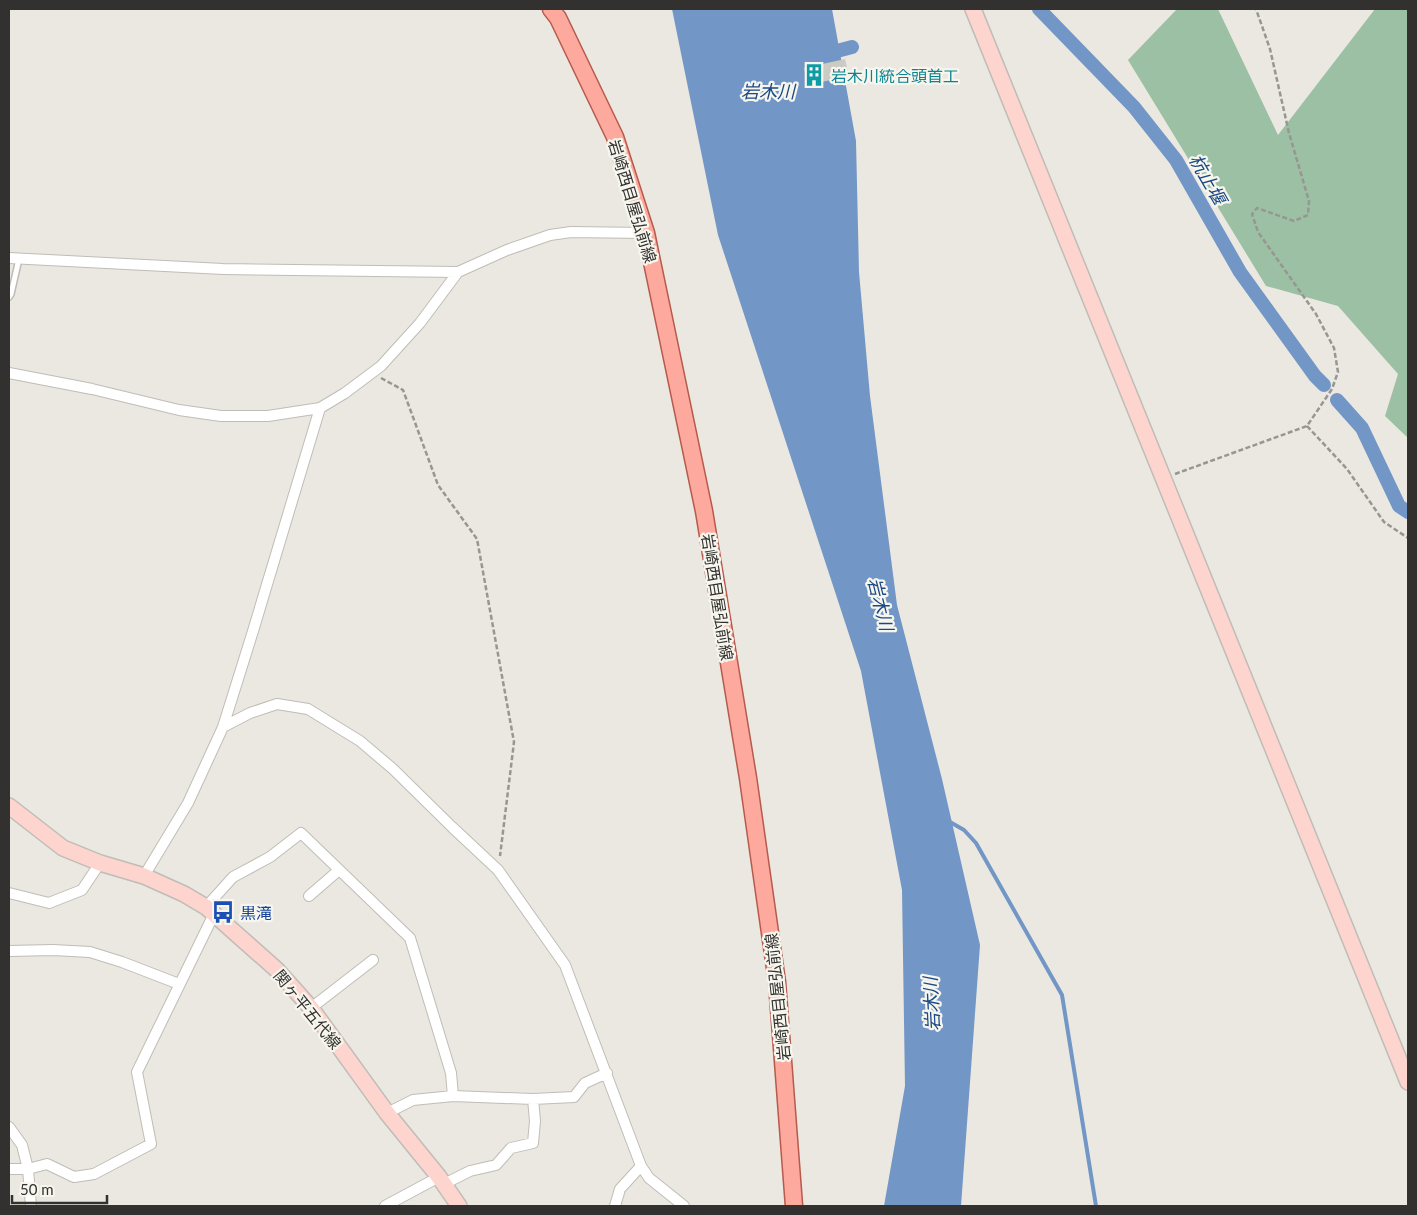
<svg xmlns="http://www.w3.org/2000/svg" width="1417" height="1215" font-family="Lato,'Noto Sans JP',sans-serif">
<style>
.green{fill:#9bc0a3}
.water{fill:#7296c5}
.lines{fill:none;stroke-linecap:round;stroke-linejoin:round}
.stream{stroke:#7296c5;stroke-width:4}
.canal{stroke:#7296c5;stroke-width:14}
.building{fill:#cbcac3}
.lane-casing{stroke:#bfbdb6;stroke-width:8}
.street-casing{stroke:#bfbdb6;stroke-width:12}
.secondary-casing{stroke:#bfbdb6;stroke-width:18}
.primary-casing{stroke:#b65a4c;stroke-width:19}
.path{stroke:#979691;stroke-width:2.5;stroke-dasharray:5 2.5;stroke-linecap:butt}
.lane{stroke:#fff;stroke-width:5}
.street{stroke:#fff;stroke-width:10}
.secondary{stroke:#fed4ce;stroke-width:15}
.primary{stroke:#fea99d;stroke-width:16}
.labels{text-anchor:middle;dominant-baseline:central;stroke-width:4.5;stroke-linejoin:round;paint-order:stroke}
.culture-label{font-size:16px;fill:#0d838f;stroke:#f7f6ee;text-anchor:start}
.street-label{font-size:16px;fill:#32312f;stroke:#f7f6ee}
.transit-label{font-size:16px;fill:#164399;stroke:#f7f6ee;text-anchor:start}
.water-label{font-size:18px;font-style:italic;fill:#1a4985;stroke:#f7f6ee}
</style>
<rect width="100%" height="100%" fill="#eae8e1"/>
<path class="green" d="M 1177,9 L 1218,9 L 1278,135 L 1375,9 L 1408,9 L 1408,438 L 1385,416 L 1398,374 L 1338,306 L 1266,286 L 1128,60 Z"/>
<path class="water" d="M 672,9 L 832,9 L 856,141 L 859,272 L 870,396 L 897,605 L 942,779 L 980,945 L 961,1206 L 884,1206 L 905,1086 L 902,890 L 861,671 L 718,235 Z"/>
<g class="lines">
<path class="stream" d="M 950,822 L 964,830 L 976,843 L 1062,995 L 1096,1206"/>
<path class="canal" d="M 1039,9 L 1134,107 L 1176,160 L 1240,272 L 1315,376 L 1324,385
M 822,55 L 852,47
M 1337,400 L 1362,428 L 1399,506 L 1408,512"/>
</g>
<path class="building" d="M 845,59 L 849,76 L 808,85 L 804,68 Z"/>
<g class="lines">
<defs>
<path id="lane" d="M 9,297 L 11,294 L 19,259"/>
<path id="street" d="M 9,258 L 223,269 L 458,272 L 507,250 L 550,235 L 571,232 L 646,233
M 9,373 L 92,389 L 179,410 L 221,416 L 268,416 L 320,408 L 345,393 L 381,366 L 420,323 L 458,272
M 223,727 L 250,713 L 277,704 L 308,709 L 360,741 L 393,769 L 452,827 L 498,870 L 565,965 L 641,1166 L 649,1178 L 684,1206
M 144,876 L 188,803 L 223,727 L 253,631 L 320,408
M 9,893 L 49,903 L 82,890 L 100,863
M 309,896 L 339,870
M 206,907 L 233,877 L 270,857 L 301,833 L 410,938 L 451,1073 L 453,1096 L 413,1100 L 387,1113
M 9,951 L 53,950 L 90,952 L 122,962 L 179,984
M 311,1008 L 373,960
M 453,1096 L 533,1099 L 574,1097 L 585,1083 L 607,1073
M 9,1127 L 22,1145 L 28,1169 L 31,1206
M 9,1169 L 28,1169 L 47,1164 L 74,1177 L 94,1174 L 151,1144 L 137,1072 L 214,914
M 444,1184 L 470,1171 L 496,1165 L 511,1148 L 533,1143 L 535,1121 L 533,1099
M 385,1206 L 439,1177
M 615,1206 L 620,1189 L 641,1166"/>
<path id="secondary" d="M 973,9 L 1408,1082
M 9,806 L 63,848 L 100,863 L 144,876 L 184,894 L 206,907 L 277,970 L 311,1008 L 387,1113 L 439,1177 L 459,1206"/>
<path id="primary" d="M 551,9 L 558,18 L 615,137 L 646,233 L 704,511 L 748,778 L 777,982 L 794,1206"/>
</defs>
<use href="#lane" class="lane-casing"/>
<use href="#street" class="street-casing"/>
<use href="#secondary" class="secondary-casing"/>
<use href="#primary" class="primary-casing"/>
<path class="path" d="M 381,378 L 403,390 L 438,485 L 477,539 L 514,742 L 500,856
M 1307,426 L 1347,469 L 1384,522 L 1408,538
M 1175,474 L 1307,426 L 1332,389 L 1338,372 L 1334,348 L 1316,314 L 1258,232 L 1252,214 L 1257,208 L 1294,221 L 1308,215 L 1309,201 L 1289,133 L 1270,49 L 1256,9"/>
<use href="#lane" class="lane"/>
<use href="#street" class="street"/>
<use href="#secondary" class="secondary"/>
<use href="#primary" class="primary"/>
</g>
<defs>
<symbol id="building-bare" viewBox="-9 -9 18 18"><path d="M-4-6H4V6H1V3H-1V6H-4ZM-2.5-4.3h1.7v1.8h-1.7ZM.8-4.3h1.7v1.8H.8ZM-2.5-1h1.7V.8h-1.7ZM.8-1h1.7V.8H.8Z" fill="#0f9aa8" stroke="#f7f6ee" stroke-width="2.5" paint-order="stroke"/></symbol>
<symbol id="bus-bare" viewBox="-9 -9 18 18"><path d="M-5-6H5V4H4V6H2V4H-2V6H-4V4H-5ZM-3.5-4V0h7V-4ZM-3.5 1.2v1.5H-2V1.2ZM2 1.2v1.5H3.5V1.2Z" fill="#1a4fb4" stroke="#f7f6ee" stroke-width="2.5" paint-order="stroke"/></symbol>
</defs>
<g fill-rule="evenodd">
<use href="#building-bare" x="798" y="59" width="32" height="32"/>
<use href="#bus-bare" x="207" y="896" width="32" height="32"/>
</g>
<g class="labels">
<g class="culture-label">
<text x="831" y="75">岩木川統合頭首工</text>
</g>
<g class="street-label">
<text transform="translate(633 201) rotate(73)">岩崎西目屋弘前線</text>
<text transform="translate(718 597) rotate(81)">岩崎西目屋弘前線</text>
<text transform="translate(777 997) rotate(-96)">岩崎西目屋弘前線</text>
<text transform="translate(308 1009) rotate(51)">関ヶ平五代線</text>
</g>
<g class="transit-label">
<text x="240" y="912">黒滝</text>
</g>
<g class="water-label">
<text x="768" y="91">岩木川</text>
<text transform="translate(1208 179) rotate(60)">杭止堰</text>
<text transform="translate(881 604) rotate(76)">岩木川</text>
<text transform="translate(931 1004) rotate(-93)">岩木川</text>
</g>
</g>
<rect width="1417" height="1215" fill="none" stroke="#32312f" stroke-width="20"/>
<path d="M12 1195v8h95v-8" fill="none" stroke="#32312f" stroke-width="2.5"/>
<text x="20" y="1195" font-size="15" fill="#32312f" stroke="#f7f6ee" stroke-width="4" paint-order="stroke">50 m</text>
</svg>
